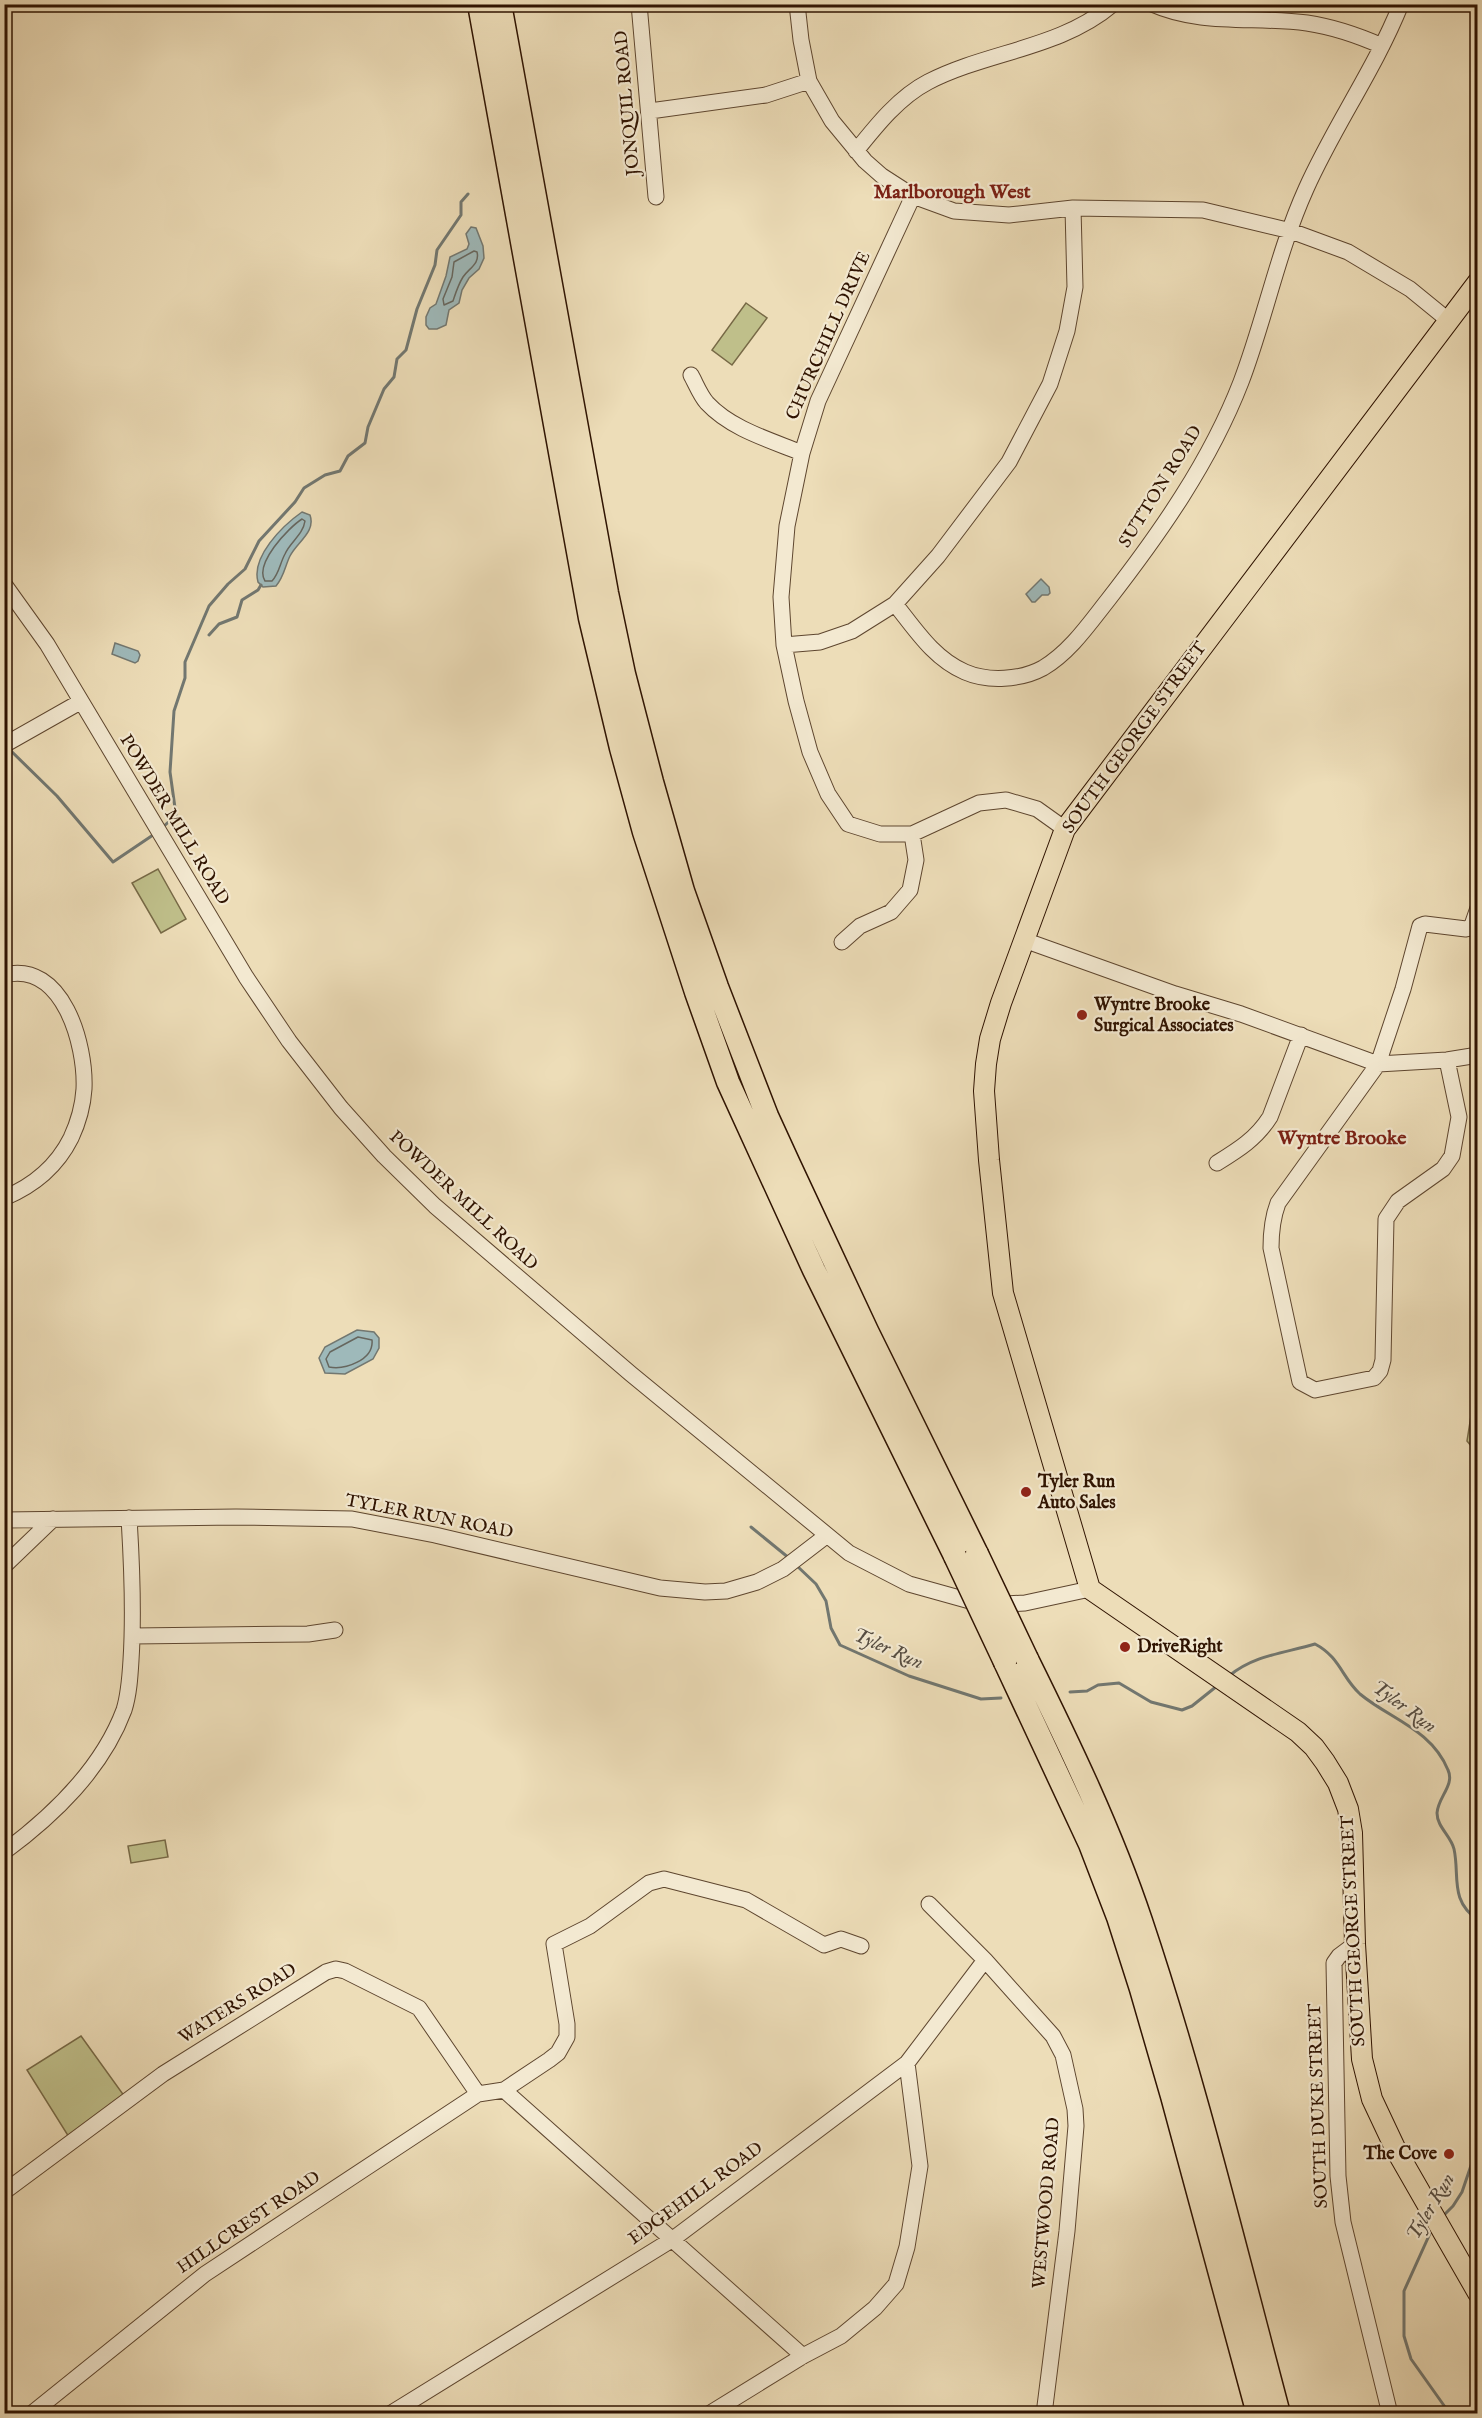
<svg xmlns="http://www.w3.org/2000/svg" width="1482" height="2418" font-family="'IM FELL English',serif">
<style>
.green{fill:#bfbf8a;stroke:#776946;stroke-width:1.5}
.water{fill:#9eb9ba;stroke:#727770;stroke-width:1.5}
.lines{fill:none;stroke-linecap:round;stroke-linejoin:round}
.shore{stroke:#66665e;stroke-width:1.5}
.stream{stroke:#727770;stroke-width:3}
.minor-casing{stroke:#5e462f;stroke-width:17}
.major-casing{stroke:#2f1301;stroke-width:22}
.highway-casing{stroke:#2f1301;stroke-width:25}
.minor{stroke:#f3e9d1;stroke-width:15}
.major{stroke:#edddb8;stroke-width:20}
.highway{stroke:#edddb8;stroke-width:22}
.highway-bridge-casing{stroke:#2f1301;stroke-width:25;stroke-linecap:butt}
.highway-bridge{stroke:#edddb8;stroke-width:22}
.poi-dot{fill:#8f2418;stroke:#f3e9d1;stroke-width:2}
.labels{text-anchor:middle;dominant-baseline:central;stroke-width:4.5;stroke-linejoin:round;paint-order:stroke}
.street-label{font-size:18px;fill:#2f1301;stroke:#f3e9d1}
.poi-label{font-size:18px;font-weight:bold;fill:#2f1301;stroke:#f3e9d1;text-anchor:start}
.neighbourhood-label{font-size:20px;font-weight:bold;fill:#7a1f14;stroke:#f3e9d1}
.water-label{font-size:20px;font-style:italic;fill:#564d42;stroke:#f3e9d1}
</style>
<rect width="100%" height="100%" fill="#edddb8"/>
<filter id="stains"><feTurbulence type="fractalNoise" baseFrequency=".00333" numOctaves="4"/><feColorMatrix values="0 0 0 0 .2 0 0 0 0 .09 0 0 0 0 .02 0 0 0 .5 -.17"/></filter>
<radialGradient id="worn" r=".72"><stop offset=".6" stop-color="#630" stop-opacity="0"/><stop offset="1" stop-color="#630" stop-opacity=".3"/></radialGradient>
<path class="green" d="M 746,303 L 767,318 L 732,365 L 712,350 Z
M 158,869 L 186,919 L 161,933 L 132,883 Z
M 1477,1378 L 1478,1453 L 1477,1453 L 1467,1441 Z
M 165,1840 L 168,1857 L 131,1863 L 128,1846 Z
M 81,2036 L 130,2104 L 72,2142 L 27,2070 Z"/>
<path class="water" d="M 471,227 L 476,228 L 483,246 L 484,258 L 479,269 L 469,278 L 462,290 L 459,303 L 449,310 L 446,325 L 437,329 L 429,329 L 426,325 L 426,317 L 430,308 L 436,304 L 446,276 L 450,257 L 467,249 L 469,244 L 466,234 Z
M 302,512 L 310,515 C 316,532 297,542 290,556 C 285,566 284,577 276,586 L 263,587 L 258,582 C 251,557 282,526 302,512 Z
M 1041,579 L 1049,587 L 1050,593 L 1048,595 L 1042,595 L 1035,602 L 1032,602 L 1026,594 Z
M 115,643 L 138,651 L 140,655 L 138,661 L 135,663 L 112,654 Z
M 357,1330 L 374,1332 L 379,1338 L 379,1348 L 373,1359 L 345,1374 L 325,1373 L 319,1358 L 325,1347 Z"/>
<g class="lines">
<path class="shore" d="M 474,251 L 477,252 C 480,264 469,268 463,277 C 458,285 456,292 453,301 L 444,305 L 443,299 L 452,277 L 454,262 Z
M 302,519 L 305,521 C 303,535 290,542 285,554 C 280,563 279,574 272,581 L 265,581 C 254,564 288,528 302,519 Z
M 358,1337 L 372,1340 C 374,1360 345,1370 329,1367 L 326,1359 L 330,1352 Z"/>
<path class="stream" d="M 209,635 L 219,624 L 237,617 L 242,600 L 258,590 L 261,585
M 8,748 L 57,796 L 113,862 L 156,833
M 163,827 L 176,815 L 170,772 L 174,711 L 185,678 L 185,662 L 209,606 L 228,584 L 245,569 L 259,541 L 295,502 L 304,488 L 325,475 L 340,471 L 348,456 L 365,443 L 368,427 L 384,389 L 394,377 L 397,359 L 406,350 L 417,309 L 435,265 L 437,250 L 461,215 L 461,202 L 468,194
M 751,1527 L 789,1558
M 796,1565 L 816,1584 L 826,1601 L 831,1628 L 840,1645 L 909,1676 L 981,1699 L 1001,1698
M 1229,1676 C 1254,1655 1285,1653 1315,1644 C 1340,1657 1342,1678 1360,1694 C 1390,1719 1431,1729 1448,1770 C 1455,1785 1438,1797 1437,1813 C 1437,1827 1451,1836 1454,1849 C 1460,1876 1449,1900 1478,1920
M 1070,1692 L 1087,1691 L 1098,1685 L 1119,1683 L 1151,1702 L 1182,1710 L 1192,1706 L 1217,1686
M 1478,2080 C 1473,2091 1475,2101 1478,2112
M 1442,2217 L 1453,2206 L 1462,2192 L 1478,2145
M 1432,2229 L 1404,2291 L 1404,2336 L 1411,2359 L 1450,2414"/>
<defs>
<path id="minor" d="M 639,4 L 656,197
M 797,4 L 801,40 L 809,81 L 832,121 L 865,161 L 882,176 L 913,196 L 954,211 L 1009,215 L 1073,208 L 1203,210 L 1291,231 L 1348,252 L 1410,289 L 1448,320
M 1152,4 C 1201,26 1254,16 1307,23 C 1334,27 1357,35 1382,46
M 650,111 L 766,95 L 809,81
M 856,151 C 876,126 899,97 928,82 C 988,51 1060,49 1113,4
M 913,196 L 818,401 L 802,453 L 787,526 L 781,597 L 784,645 L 796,701 L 810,752 L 828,794 L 848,824 L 880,834 L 912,834 L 979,803 L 1006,800 L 1037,809 L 1065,829
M 691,375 C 696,384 700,395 707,403 C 731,429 770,440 802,453
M 4,584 L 47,644 L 246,977 L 289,1041 L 341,1108 L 384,1156 L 435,1206 L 631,1374 L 849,1553 L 909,1584 L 970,1601 L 1006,1604 L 1025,1603 L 1090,1589
M 895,604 C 915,629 934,659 965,672 C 988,682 1021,680 1043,668 C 1070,652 1089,624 1108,600 C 1160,533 1210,462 1241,382 C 1265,319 1278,251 1306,189 C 1334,126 1375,69 1401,4
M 784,645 L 820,642 L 852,631 L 895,604 L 938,556 L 1009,462 L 1050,384 L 1067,331 L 1075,287 L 1073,208
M 4,745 L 80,702
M 1024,940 L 1175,994 L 1241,1014 L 1378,1064 L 1447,1060 L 1478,1055
M 842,942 L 860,926 L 891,912 L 910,890 L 916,860 L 912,834
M 4,975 C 63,960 86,1045 84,1089 C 83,1105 78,1123 71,1138 C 57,1166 33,1186 4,1198
M 1447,1060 L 1459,1117 L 1452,1156 L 1443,1169 L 1398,1201 L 1386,1219 L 1383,1360 L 1380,1371 L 1374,1378 L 1315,1390 L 1300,1382 L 1271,1248 C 1271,1232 1272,1219 1278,1203 L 1378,1064 L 1403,989 L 1420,926 L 1425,924 L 1466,929 L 1471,928 L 1478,908
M 1217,1163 C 1238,1150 1256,1139 1270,1117 L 1301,1035
M 4,1520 L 236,1517 L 352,1519 L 435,1535 L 660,1588 L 705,1592 L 726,1591 L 757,1582 L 783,1569 L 826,1536
M 4,1566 L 53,1519
M 133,1636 L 308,1634 L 335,1630
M 4,1852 C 54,1815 102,1769 124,1710 C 129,1694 130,1677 131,1660 C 134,1613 132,1566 129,1518
M 929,1904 L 985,1960 L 1053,2036 L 1063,2055 L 1075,2109 L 1076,2126 L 1067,2231 L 1044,2414
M 1355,1944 L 1339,1956 L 1334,1963 L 1338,2176 L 1343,2222 L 1390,2414
M 504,2090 L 803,2356
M 4,2192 L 163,2074 L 326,1972 L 336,1969 L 345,1971 L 419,2008 L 478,2094
M 31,2414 L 205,2274 L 478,2094 L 504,2090 L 549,2060 L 558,2053 L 567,2037 L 567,2024 L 554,1944 L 590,1926 L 649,1883 L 664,1879 L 746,1900 L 824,1945 L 841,1939 L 861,1946
M 390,2414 L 673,2239 L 907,2063 L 985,1960
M 709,2414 L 803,2356 L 841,2336 L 875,2308 L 896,2284 L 907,2247 L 920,2166 L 907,2063"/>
<path id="major" d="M 1478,282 L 1065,829 L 1001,1003 L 990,1039 L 986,1064 L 984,1091 L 989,1160 L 1003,1293 L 1090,1589 L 1298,1732 L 1314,1747 L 1325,1762 L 1338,1783 L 1348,1809 L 1352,1833 L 1355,1944 L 1362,2059 L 1372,2099 L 1396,2150 L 1478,2293"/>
<path id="highway" d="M 479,4 L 590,618 L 621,748 L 644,832 L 696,992 L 728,1082 L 814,1270 L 955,1556
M 500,4 L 607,593 L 624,674 L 652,782 L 683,891 L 717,987 L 767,1116 L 789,1164 L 867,1331 L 977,1554
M 1027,1659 C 1069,1744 1111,1831 1141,1921 C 1195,2082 1235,2249 1279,2414
M 1005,1662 L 1090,1844 L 1118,1917 L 1141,1989 L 1172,2096 L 1258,2414"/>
</defs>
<use href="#minor" class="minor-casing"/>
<use href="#major" class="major-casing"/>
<use href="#highway" class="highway-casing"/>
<use href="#minor" class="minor"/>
<use href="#major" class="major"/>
<use href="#highway" class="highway"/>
<defs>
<path id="highway-bridge" d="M 977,1554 L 1027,1659
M 955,1556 L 1005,1662"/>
</defs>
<use href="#highway-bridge" class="highway-bridge-casing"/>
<use href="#highway-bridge" class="highway-bridge"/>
</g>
<g class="poi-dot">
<circle cx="1082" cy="1015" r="6"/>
<circle cx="1026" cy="1492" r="6"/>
<circle cx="1125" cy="1647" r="6"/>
<circle cx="1449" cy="2154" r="6"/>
</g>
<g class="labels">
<g class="street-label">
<text transform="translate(628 103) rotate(-95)">JONQUIL ROAD</text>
<text transform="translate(829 336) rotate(-66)">CHURCHILL DRIVE</text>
<text transform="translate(1161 487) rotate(-58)">SUTTON ROAD</text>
<text transform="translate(1135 738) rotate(-54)">SOUTH GEORGE STREET</text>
<text transform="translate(174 820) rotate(59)">POWDER MILL ROAD</text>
<text transform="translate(463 1201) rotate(43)">POWDER MILL ROAD</text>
<text transform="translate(429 1517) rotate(11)">TYLER RUN ROAD</text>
<text transform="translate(1354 1931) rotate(-93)">SOUTH GEORGE STREET</text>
<text transform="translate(238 2004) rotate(-32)">WATERS ROAD</text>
<text transform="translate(1319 2106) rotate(-92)">SOUTH DUKE STREET</text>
<text transform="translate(696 2194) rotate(-36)">EDGEHILL ROAD</text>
<text transform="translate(1047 2203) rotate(-85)">WESTWOOD ROAD</text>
<text transform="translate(249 2223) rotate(-34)">HILLCREST ROAD</text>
</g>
<g class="poi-label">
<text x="1094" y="1005">Wyntre Brooke<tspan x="1094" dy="21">Surgical Associates</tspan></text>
<text x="1038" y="1482">Tyler Run<tspan x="1038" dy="21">Auto Sales</tspan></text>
<text x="1137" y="1647">DriveRight</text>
<text x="1437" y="2154" text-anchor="end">The Cove</text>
</g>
<g class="neighbourhood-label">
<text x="952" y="192">Marlborough West</text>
<text x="1342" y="1138">Wyntre Brooke</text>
</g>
<g class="water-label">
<text transform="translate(888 1649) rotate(24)">Tyler Run</text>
<text transform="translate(1404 1707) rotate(36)">Tyler Run</text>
<text transform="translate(1431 2207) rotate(-59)">Tyler Run</text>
</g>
</g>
<rect width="1482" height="2418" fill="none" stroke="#edddb8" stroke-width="24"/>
<rect x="6" y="6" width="1470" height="2406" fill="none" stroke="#2f1301" stroke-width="3"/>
<rect x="12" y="12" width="1458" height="2394" fill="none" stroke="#2f1301" stroke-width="1.5"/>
<rect width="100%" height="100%" filter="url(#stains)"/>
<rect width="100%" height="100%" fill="url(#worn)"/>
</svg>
